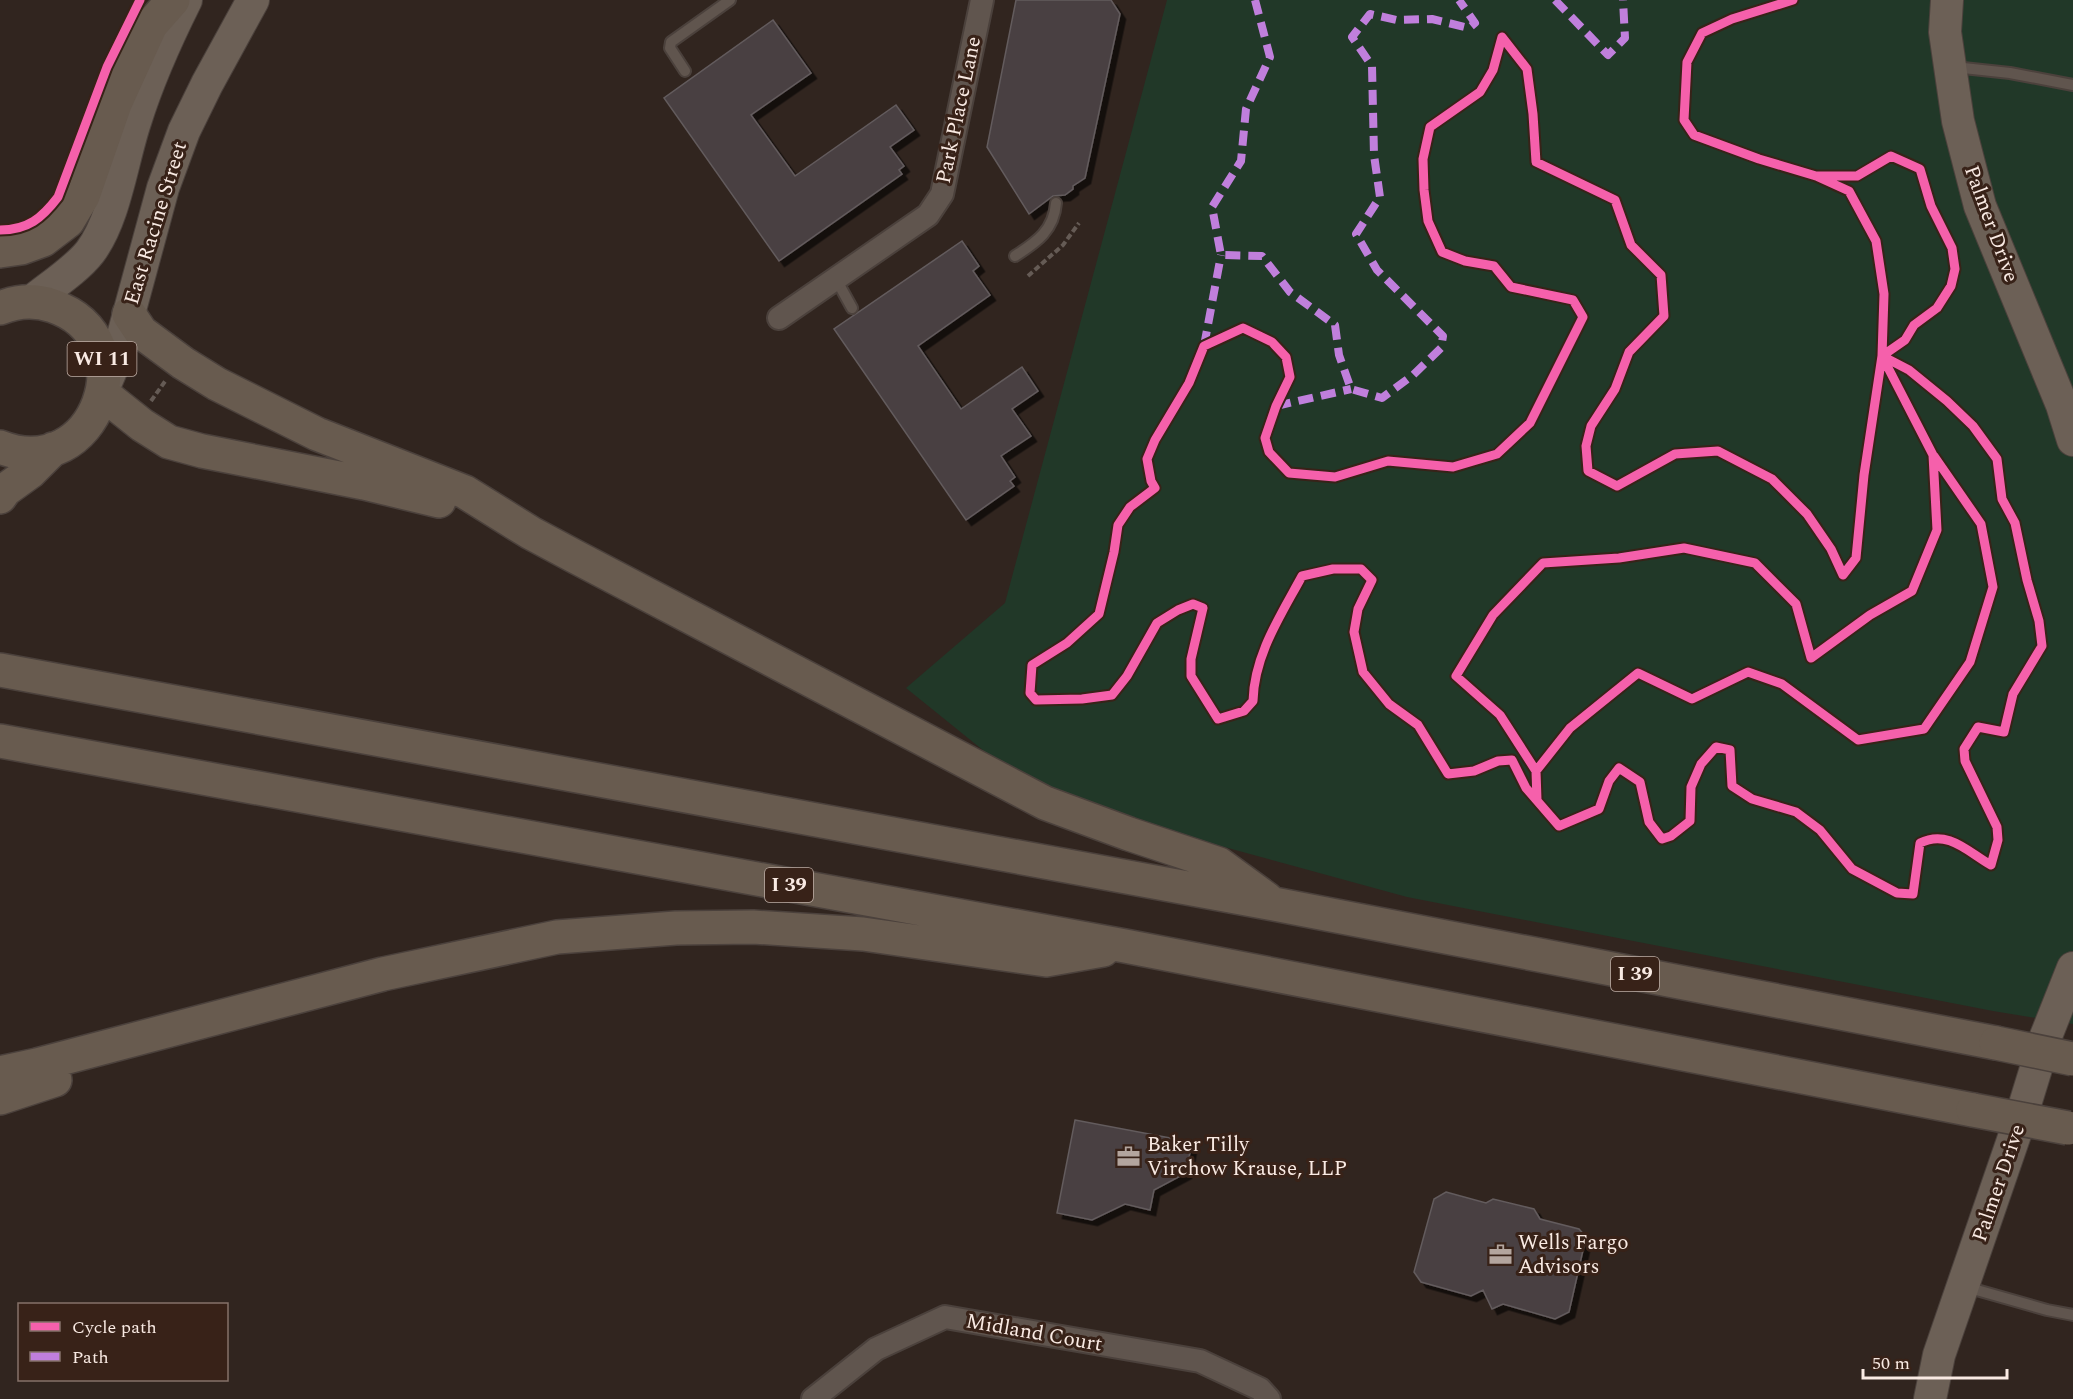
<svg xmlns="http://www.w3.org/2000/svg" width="2073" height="1399" font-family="Spectral,serif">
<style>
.green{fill:#213828}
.building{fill:#494143;stroke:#635b5d;stroke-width:1.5;filter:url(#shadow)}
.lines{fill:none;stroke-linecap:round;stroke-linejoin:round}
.lane-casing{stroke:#4b413c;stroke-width:14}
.street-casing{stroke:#4b413c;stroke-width:26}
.secondary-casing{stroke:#4b413c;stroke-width:34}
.highway-casing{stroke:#4b413c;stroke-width:36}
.path{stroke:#655b55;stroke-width:4;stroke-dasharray:6 3;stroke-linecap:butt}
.lane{stroke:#60554e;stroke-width:10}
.street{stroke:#60554e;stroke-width:22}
.secondary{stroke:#6c6056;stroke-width:32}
.highway{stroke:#685b4f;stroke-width:33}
.highway-bridge-casing{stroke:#4b413c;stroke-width:36;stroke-linecap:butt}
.highway-bridge{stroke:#685b4f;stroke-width:33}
.quiet{stroke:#c07fdc;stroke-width:8;stroke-dasharray:15 8;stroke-linecap:butt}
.cycleway-casing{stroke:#382218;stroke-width:13}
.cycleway{stroke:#f560ab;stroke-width:9}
.labels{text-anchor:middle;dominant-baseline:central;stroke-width:6;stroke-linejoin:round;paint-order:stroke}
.shield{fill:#382218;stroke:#bfaea6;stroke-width:1.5}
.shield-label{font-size:20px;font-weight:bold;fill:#f9eae3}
.street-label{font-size:21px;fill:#f9eae3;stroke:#382218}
.poi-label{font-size:21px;fill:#f9eae3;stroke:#382218;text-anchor:start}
</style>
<defs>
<filter id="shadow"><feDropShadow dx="5.5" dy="5.5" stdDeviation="0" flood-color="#0009"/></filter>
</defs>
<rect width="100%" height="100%" fill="#31251f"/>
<path class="green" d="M 1167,0 L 2073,0 L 2073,1024 L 1993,1011 L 1407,897 L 1041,797 L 906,688 L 1005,603 Z"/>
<path class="building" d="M 1016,0 L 1111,0 L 1120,14 L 1085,178 L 1073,186 L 1073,189 L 1065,195 L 1053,196 L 1029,214 L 987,147 Z
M 773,20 L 811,73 L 751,115 L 795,176 L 896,105 L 914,130 L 890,147 L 904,166 L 899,170 L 902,174 L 779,261 L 664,98 Z
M 962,241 L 979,266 L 973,271 L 990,295 L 918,346 L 961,409 L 1022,367 L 1038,391 L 1012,409 L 1031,436 L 1001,456 L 1015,477 L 1010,481 L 1014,486 L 966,520 L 834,329 Z
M 1075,1120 L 1192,1142 L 1186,1173 L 1154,1190 L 1150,1210 L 1125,1204 L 1092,1220 L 1057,1213 Z
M 1446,1192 L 1486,1203 L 1493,1199 L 1534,1209 L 1540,1219 L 1579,1229 L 1586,1237 L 1569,1312 L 1555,1319 L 1503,1304 L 1492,1309 L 1483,1290 L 1471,1296 L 1421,1282 L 1414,1272 L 1434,1199 Z"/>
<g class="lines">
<defs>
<path id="lane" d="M 1954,67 L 2010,73 L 2073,85
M 685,71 L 670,48 L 671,42 L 730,0
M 1015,256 C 1037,242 1054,230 1056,203
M 836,279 L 852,308
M 1966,1287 L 2047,1310 L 2073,1315"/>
<path id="street" d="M 779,318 L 928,215 L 942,194 L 982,0
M 813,1399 L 876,1349 L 945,1317 L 1200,1361 L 1260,1389 L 1269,1399"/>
<path id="secondary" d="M 1947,0 L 1945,32 L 1958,121 L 1980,206 L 2062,405 L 2073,440
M 31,302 C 49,287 76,270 90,252 C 115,219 122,161 135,122 C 148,80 166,40 186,0
M 104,387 L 118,354 L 163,188 L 184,131 L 207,84 L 253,0
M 1930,1399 L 1939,1355 L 2022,1114 L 2046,1036 L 2073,968"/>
<path id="highway" d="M 0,251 L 21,248 L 43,240 L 68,221 L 83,196 L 115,104 L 151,25 L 173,0
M 0,308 C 17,301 36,300 53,306 C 149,339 96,485 0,447
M 129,314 L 141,332 L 183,363 L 217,384 L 317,434 L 465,492 L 531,533 L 574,556 L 1045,803 L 1129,834 L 1219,864 L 1267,899
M 103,394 L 142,425 L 169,442 L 202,451 L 364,483 L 439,501
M 0,497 L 5,490 L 30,472 L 53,449
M 0,670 L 1274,904 L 1996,1043
M 0,741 L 1125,946 L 1973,1110
M 0,1073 L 37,1065 L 383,974 L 557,937 L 676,928 L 753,927 L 863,934 L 1046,960 L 1103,950
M 0,1098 L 55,1080"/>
</defs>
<use href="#lane" class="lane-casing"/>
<use href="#street" class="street-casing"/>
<use href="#secondary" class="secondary-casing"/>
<use href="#highway" class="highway-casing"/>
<path class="path" d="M 1028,276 L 1063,245 L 1079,223
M 151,401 L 166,380"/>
<use href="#lane" class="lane"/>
<use href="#street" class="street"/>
<use href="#secondary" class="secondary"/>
<use href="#highway" class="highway"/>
<defs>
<path id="highway-bridge" d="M 1996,1043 L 2073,1059
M 1973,1110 L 2068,1128"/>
</defs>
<use href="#highway-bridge" class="highway-bridge-casing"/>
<use href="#highway-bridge" class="highway-bridge"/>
<path class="quiet" d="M 1255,0 L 1270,57 L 1246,109 L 1241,161 L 1212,207 L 1221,255 L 1262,256 L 1290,292 L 1335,325 L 1339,355 L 1351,389 L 1382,398 L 1413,375 L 1441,348 L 1443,336 L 1377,270 L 1356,234 L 1380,197 L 1374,155 L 1372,66 L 1352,37 L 1370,14 L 1397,20 L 1432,19 L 1469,28 L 1475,23 L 1459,0
M 1555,0 L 1608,55 L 1625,38 L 1623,0
M 1204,346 L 1221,255
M 1276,406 L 1351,389"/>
<defs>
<path id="cycleway" d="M 1793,0 L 1732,19 L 1702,33 L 1687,62 L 1684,120 L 1694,135 L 1759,159 L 1816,176 L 1849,191 L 1876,241 L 1884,294 L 1882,356 L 1864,475 L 1856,558 L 1843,575 L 1831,549 L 1807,514 L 1772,479 L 1718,451 L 1675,454 L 1617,486 L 1588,471 L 1586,446 L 1591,426 L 1615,389 L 1629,352 L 1664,316 L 1661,275 L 1631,245 L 1615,200 L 1536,162 L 1533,114 L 1527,69 L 1502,37 L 1493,70 L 1480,92 L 1430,127 L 1423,159 L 1424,190 L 1428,221 L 1442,252 L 1465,261 L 1494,266 L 1511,287 L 1573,300 L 1583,317 L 1530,423 L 1497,454 L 1453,467 L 1388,461 L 1335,477 L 1289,473 L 1269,452 L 1265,438 L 1276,406 L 1290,377 L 1286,357 L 1272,342 L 1243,328 L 1204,346 L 1189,383 L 1155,440 L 1147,459 L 1151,481 L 1155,488 L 1130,507 L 1118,525 L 1114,552 L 1099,614 L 1067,643 L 1032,665 L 1030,693 L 1036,700 L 1082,699 L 1112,695 L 1127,676 L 1157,623 L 1178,610 L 1193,604 L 1203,608 L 1191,659 L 1191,676 L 1218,719 L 1244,711 L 1253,701 C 1254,655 1281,615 1302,576 L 1333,569 L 1361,569 L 1372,580 L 1358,609 L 1354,632 L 1363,672 L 1389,704 L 1418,725 L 1448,774 L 1474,771 L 1498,761 L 1512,760 L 1526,788 L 1559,826 L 1599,809 L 1609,781 L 1619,768 L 1640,782 L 1649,822 L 1662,839 L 1671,836 L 1690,821 L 1691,787 L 1701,764 L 1716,747 L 1730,750 L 1732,786 L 1752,799 L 1796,812 L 1820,830 L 1852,869 L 1897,893 L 1913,894 L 1920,843 C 1948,829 1968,852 1991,865 L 1998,840 L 1997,827 L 1965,761 L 1964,749 L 1978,727 L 2004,732 L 2013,694 L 2042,646 L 2039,621 L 2027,580 L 2015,523 L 2002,499 L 1997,459 L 1973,426 L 1947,401 L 1909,370 L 1882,356 L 1905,340 L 1914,325 L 1937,308 L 1951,286 L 1955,269 L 1952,248 L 1931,206 L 1920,169 L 1891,156 L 1857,176 L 1816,176
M 0,230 C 28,230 42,218 58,197 L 107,67 L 140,0
M 1536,771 L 1570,728 L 1638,673 L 1692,699 L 1748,672 L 1782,684 L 1858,740 L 1924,729 L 1970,662 L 1993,587 L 1981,524 L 1934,456
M 1537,800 L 1536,771 L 1500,715 L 1456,676 L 1493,615 L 1543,563 L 1619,558 L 1684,548 L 1755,563 L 1796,604 L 1811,658 L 1870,615 L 1912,591 L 1937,530 L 1933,455 L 1882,356"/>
</defs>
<use href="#cycleway" class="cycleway-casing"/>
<use href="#cycleway" class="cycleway"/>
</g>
<defs>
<symbol id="office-bare" viewBox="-9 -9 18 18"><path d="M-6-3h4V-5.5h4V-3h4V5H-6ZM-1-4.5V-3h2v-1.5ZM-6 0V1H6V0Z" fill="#b3a59e" stroke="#382218" stroke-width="2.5" paint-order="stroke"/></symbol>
</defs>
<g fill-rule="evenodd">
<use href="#office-bare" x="1112" y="1140" width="33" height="33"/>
<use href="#office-bare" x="1484" y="1238" width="33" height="33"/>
</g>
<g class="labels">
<g class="shield">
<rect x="67.5" y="342" width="69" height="34" rx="4.5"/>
<rect x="765" y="868" width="48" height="34" rx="4.5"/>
<rect x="1611" y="957" width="48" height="34" rx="4.5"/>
</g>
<g class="shield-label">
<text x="102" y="359">WI 11</text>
<text x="789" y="885">I 39</text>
<text x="1635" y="974">I 39</text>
</g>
<g class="street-label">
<text transform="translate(959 110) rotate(-78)">Park Place Lane</text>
<text transform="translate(156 223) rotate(-73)">East Racine Street</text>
<text transform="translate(1991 224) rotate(70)">Palmer Drive</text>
<text transform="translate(1999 1183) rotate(-71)">Palmer Drive</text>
<text transform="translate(1034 1333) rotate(10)">Midland Court</text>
</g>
<g class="poi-label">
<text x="1147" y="1145">Baker Tilly<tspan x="1147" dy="24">Virchow Krause, LLP</tspan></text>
<text x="1518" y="1243">Wells Fargo<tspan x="1518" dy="24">Advisors</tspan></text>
</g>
</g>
<rect x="18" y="1303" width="210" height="78" fill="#382218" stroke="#857269" stroke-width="1.5"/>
<rect x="30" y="1322" width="30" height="9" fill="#f560ab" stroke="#857269" stroke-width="1.5"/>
<text x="72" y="1333" font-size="18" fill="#f9eae3">Cycle path</text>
<rect x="30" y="1352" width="30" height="9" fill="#c07fdc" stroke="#857269" stroke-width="1.5"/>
<text x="72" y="1363" font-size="18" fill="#f9eae3">Path</text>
<path d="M1863 1369v9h144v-9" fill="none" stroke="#f9eae3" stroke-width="3"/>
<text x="1872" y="1369" font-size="18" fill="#f9eae3" stroke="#382218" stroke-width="4.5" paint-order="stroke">50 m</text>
</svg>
